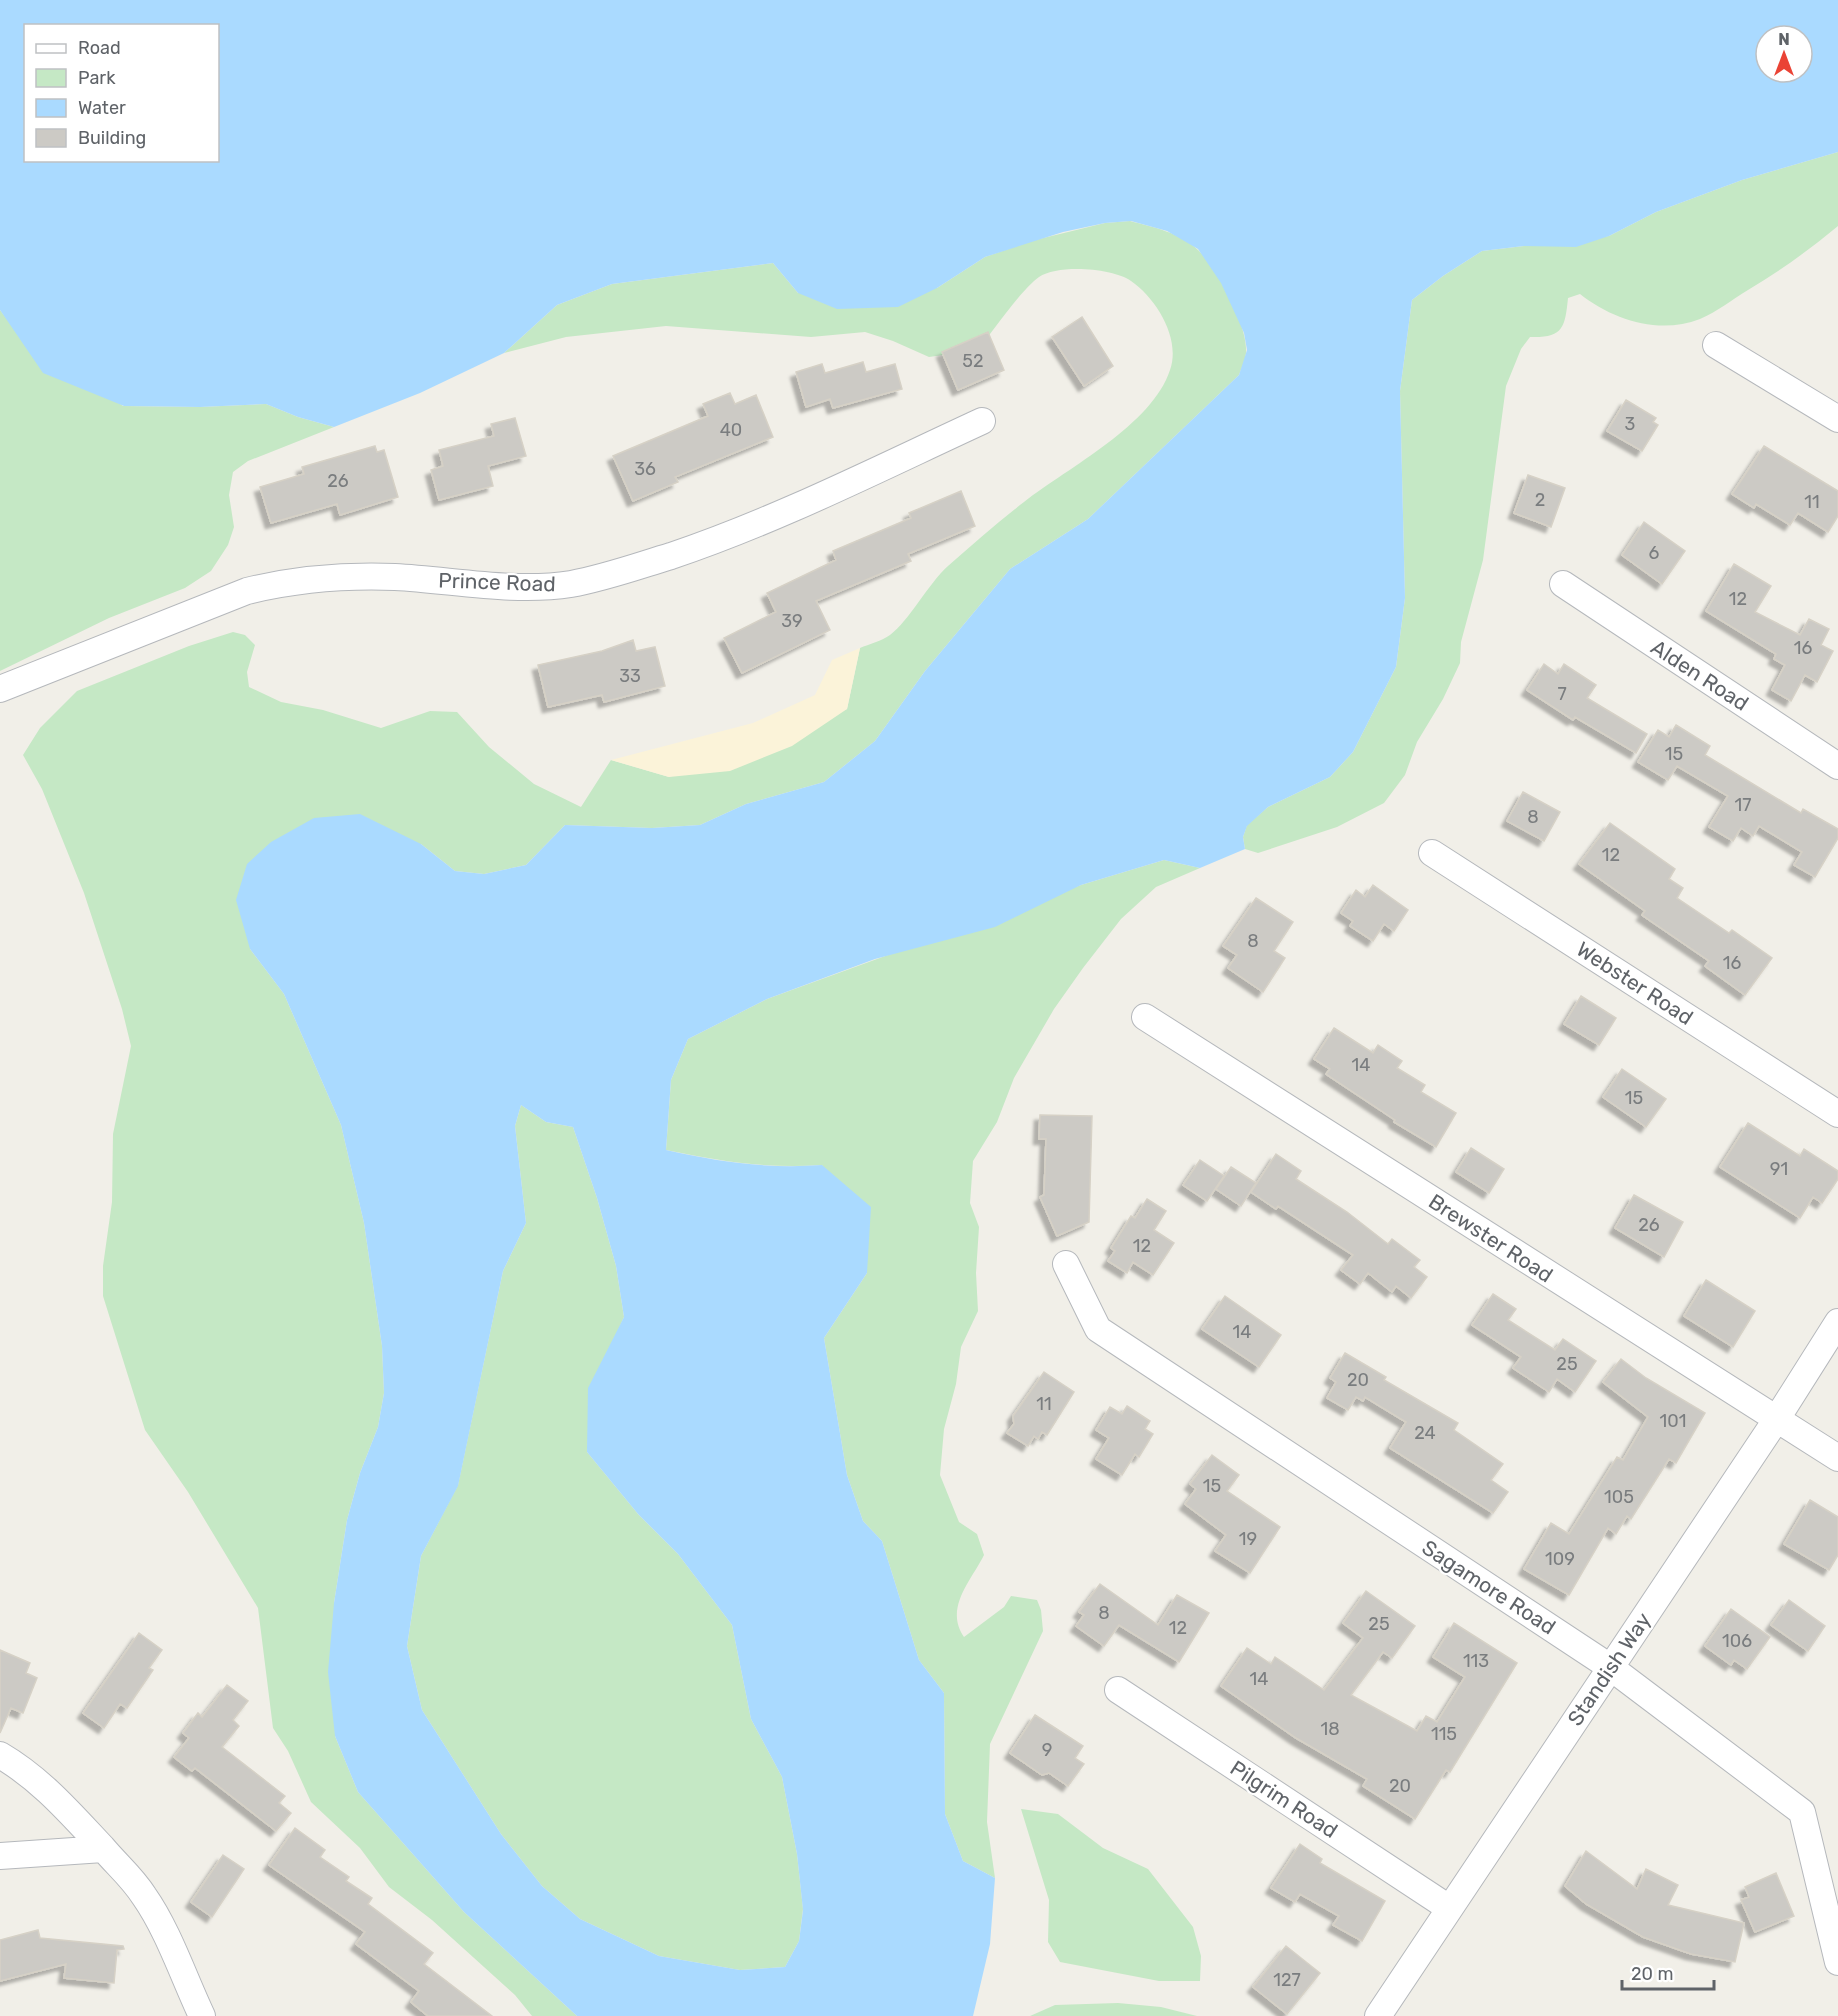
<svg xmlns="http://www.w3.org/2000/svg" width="1838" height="2016" font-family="Rubik,sans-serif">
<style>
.green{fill:#c5e8c5}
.sand{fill:#fbf3d9}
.water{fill:#aadaff;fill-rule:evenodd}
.building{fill:#cccac5;stroke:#d6d1c6;stroke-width:1.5;filter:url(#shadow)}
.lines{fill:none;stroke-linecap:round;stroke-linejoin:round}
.street-casing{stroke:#b5b8bc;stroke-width:28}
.street{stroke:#fff;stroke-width:26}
.labels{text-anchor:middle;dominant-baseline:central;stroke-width:4.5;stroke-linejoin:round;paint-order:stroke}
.number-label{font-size:18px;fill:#7a7d7f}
.street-label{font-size:21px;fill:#5f6368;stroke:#fff}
</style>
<defs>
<filter id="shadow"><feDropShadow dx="-5.5" dy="5.5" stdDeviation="1.5" flood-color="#0004"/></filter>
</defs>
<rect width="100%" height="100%" fill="#f1efe8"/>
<path class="green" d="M 1838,152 L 1838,226 C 1809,250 1780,271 1748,290 C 1733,299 1717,312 1700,319 C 1659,335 1613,320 1580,294 L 1568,298 C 1565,328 1563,338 1530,337 L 1521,349 L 1506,386 L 1483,560 L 1461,642 L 1460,663 L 1443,699 L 1417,742 L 1405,775 L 1384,803 L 1337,827 L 1258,853 L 1245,849 L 1243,837 L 1247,825 L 1268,807 L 1330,777 L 1353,752 L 1396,667 L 1405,598 L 1400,391 L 1412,300 L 1443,276 L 1482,251 L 1609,236 L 1656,212 L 1742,180 Z
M 1130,221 C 1153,227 1181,233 1198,250 C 1218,269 1245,321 1246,348 C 1247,357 1242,367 1239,375 L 1088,519 L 1010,569 L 925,671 L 875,741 L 824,782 L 746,804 L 700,825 L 652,828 L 565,825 L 526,865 L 484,874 L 455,871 L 421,844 L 250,949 L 284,994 L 341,1125 L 364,1223 L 382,1346 L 384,1393 L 378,1427 L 360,1473 L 347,1520 L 334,1603 L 335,1736 L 358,1792 L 464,1912 L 577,2016 L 532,2016 L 515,1995 L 432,1920 L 389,1887 L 360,1848 L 311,1802 L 288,1751 L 273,1728 L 258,1608 L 188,1492 L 145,1430 L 103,1296 L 103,1266 L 112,1202 L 113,1134 L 131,1046 L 122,1009 L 84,893 L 42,789 L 23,755 L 40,728 L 77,691 L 189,646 L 233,632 L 245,635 L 255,645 L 247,672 L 249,687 L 281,702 L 323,710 L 381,728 L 430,711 L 457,712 L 489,747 L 534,784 L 581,807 L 611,760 L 669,777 L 847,709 L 860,648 C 869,644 882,641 890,635 C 909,621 928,584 948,566 C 973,544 998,522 1024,502 C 1069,467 1152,425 1170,370 C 1181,339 1157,299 1131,281 C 1113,268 1058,264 1039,277 C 1021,290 993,331 978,350 L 929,357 L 893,341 L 865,332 L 811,337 L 666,326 L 566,337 L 504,353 L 557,305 L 612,284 L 773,263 L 798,293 L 937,288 L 985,257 L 1031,241 L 1105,223 Z
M 0,310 L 14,328 L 123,406 L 200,407 L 266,404 L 298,417 L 334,427 L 248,461 L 233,472 L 229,495 L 234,527 L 228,545 L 211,571 L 185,588 L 109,618 L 0,671 Z
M 1164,860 L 1200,868 L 1156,887 L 1121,919 L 1083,968 L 1054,1009 L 1014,1078 L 997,1122 L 973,1161 L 970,1203 L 979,1227 L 976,1273 L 978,1311 L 961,1347 L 956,1384 L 944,1429 L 940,1475 L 959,1522 L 977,1534 L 984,1555 C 971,1581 944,1608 964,1637 L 1004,1607 L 1011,1596 L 1037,1600 L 1041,1610 L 1043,1631 L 990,1744 L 987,1822 L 995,1878 L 963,1861 L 945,1814 L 944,1693 L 919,1660 L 882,1541 L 863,1521 L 847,1475 L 824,1338 L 867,1273 L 822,1165 C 766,1169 720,1161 666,1150 L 671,1080 L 688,1039 L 767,999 L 1081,885 Z
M 521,1105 L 546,1122 L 573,1127 L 597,1198 L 616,1266 L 624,1317 L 611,1346 L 587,1452 L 638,1514 L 678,1554 L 732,1625 L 751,1719 L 782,1777 L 797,1854 L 803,1909 L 799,1941 L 785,1967 L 740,1970 L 659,1956 L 580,1919 L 542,1886 L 501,1834 L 422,1710 L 407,1646 L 421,1556 L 458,1485 L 503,1271 L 526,1223 L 515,1126 Z
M 1021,1809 L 1058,1814 L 1103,1848 L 1148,1869 L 1193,1927 L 1201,1956 L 1200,1981 L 1159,1981 L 1060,1962 L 1048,1942 L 1049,1900 Z
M 1118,2003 L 1161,2007 L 1197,2016 L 1030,2016 L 1055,2005 Z"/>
<path class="sand" d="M 860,648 L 847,709 L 792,746 L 730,771 L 669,777 L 611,760 L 753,723 L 815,695 L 832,660 Z"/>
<path class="water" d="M 0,0 L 1838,0 L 1838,152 L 1742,180 L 1656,212 L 1609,236 L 1576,247 L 1524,246 L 1482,251 L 1443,276 L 1412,300 L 1400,391 L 1405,598 L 1396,667 L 1353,752 L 1330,777 L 1268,807 L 1247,826 L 1243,837 L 1245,849 L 1200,868 L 1164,860 L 1081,885 L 995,927 L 875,959 L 767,999 L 688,1039 L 671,1080 L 666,1150 C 720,1162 767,1169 822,1165 L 871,1207 L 867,1273 L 824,1338 L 847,1475 L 863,1521 L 882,1541 L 919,1660 L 944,1693 L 945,1814 L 963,1861 L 995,1878 L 990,1944 L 973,2016 L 577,2016 L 464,1912 L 358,1792 L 335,1736 L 328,1672 L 334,1603 L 347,1520 L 360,1473 L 378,1427 L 384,1393 L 382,1346 L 364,1223 L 341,1125 L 284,994 L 250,949 L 236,900 L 247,864 L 271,842 L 314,818 L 360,814 L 421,844 L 455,871 L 484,874 L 526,865 L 565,825 L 652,828 L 700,825 L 746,804 L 824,782 L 875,741 L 925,671 L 1010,569 L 1088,519 L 1239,375 L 1247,350 L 1244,333 L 1221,283 L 1198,249 L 1167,231 L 1131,221 L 1105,223 L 1063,232 L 985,257 L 937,288 L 898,307 L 837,309 L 798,293 L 773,263 L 612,284 L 557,305 L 504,353 L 420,393 L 334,427 L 298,417 L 266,404 L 200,407 L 124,406 L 43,373 L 0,310 ZM 26,26 L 218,26 L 218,160 L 26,160 ZM 1766,36 L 1802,36 L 1802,72 L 1766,72 ZM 521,1105 L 546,1122 L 573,1127 L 597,1198 L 616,1266 L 624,1317 L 588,1388 L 587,1452 L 638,1514 L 678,1554 L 732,1625 L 751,1719 L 782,1777 L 797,1854 L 803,1910 L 799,1941 L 785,1967 L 740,1970 L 659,1956 L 580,1919 L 542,1886 L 501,1834 L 422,1710 L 407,1646 L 421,1556 L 458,1486 L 503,1271 L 526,1223 L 515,1126 Z"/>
<path class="building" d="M 1082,317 L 1113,366 L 1084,386 L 1052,337 Z
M 988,332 L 1004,370 L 958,390 L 942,352 Z
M 863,362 L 866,372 L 895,364 L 902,389 L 833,408 L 830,399 L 806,407 L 796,372 L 822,364 L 825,373 Z
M 730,393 L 735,404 L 756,395 L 773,437 L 675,477 L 678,482 L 633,501 L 613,456 L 708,416 L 703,404 Z
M 1626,400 L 1656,418 L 1653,422 L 1658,425 L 1642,451 L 1607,431 Z
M 515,418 L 526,456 L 488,466 L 493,486 L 439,500 L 431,470 L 443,466 L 439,450 L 494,436 L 491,424 Z
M 375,446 L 377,452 L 384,450 L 398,497 L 340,515 L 337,504 L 271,523 L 260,487 L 304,474 L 302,467 Z
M 1764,446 L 1838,491 L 1838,516 L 1828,532 L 1798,513 L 1790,525 L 1756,504 L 1754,508 L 1732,494 Z
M 1528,475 L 1565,488 L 1551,527 L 1514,513 Z
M 961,491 L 975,526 L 908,554 L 911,561 L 816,601 L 830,630 L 742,673 L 724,638 L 776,612 L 767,593 L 836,560 L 833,551 L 911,518 L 909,513 Z
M 1644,522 L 1685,551 L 1662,584 L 1622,555 Z
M 1734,564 L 1771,586 L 1755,612 L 1800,635 L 1809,619 L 1829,629 L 1821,645 L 1833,651 L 1817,682 L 1805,675 L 1791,701 L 1772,690 L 1785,665 L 1774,659 L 1776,654 L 1706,611 Z
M 633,640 L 636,651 L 655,647 L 665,686 L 604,702 L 602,695 L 548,707 L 538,665 L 602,651 Z
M 1544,664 L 1558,674 L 1564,664 L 1596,685 L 1587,698 L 1647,734 L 1636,753 L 1575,717 L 1573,720 L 1527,690 Z
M 1676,725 L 1710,746 L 1705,755 L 1801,813 L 1803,809 L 1838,829 L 1838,838 L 1815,877 L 1794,865 L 1802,852 L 1759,826 L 1753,836 L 1741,828 L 1733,841 L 1709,827 L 1728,796 L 1677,766 L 1668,780 L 1638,762 L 1658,730 L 1669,737 Z
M 1523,792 L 1560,812 L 1544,841 L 1507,821 Z
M 1610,823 L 1675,869 L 1669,879 L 1683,888 L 1677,898 L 1729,933 L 1732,930 L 1772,958 L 1745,995 L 1705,966 L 1709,961 L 1642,915 L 1645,911 L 1579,864 Z
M 1373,885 L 1408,910 L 1394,931 L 1384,924 L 1373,941 L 1350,926 L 1353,921 L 1341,913 L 1356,890 L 1365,897 Z
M 1256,898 L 1293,922 L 1274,951 L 1285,958 L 1263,992 L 1228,968 L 1237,955 L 1223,946 Z
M 1581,996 L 1616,1018 L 1599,1045 L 1564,1024 Z
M 1334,1028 L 1373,1053 L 1378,1045 L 1402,1061 L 1397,1068 L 1425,1085 L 1421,1092 L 1456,1113 L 1436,1147 L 1394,1122 L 1395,1120 L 1326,1074 L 1330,1069 L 1314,1059 Z
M 1622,1069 L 1666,1099 L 1646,1127 L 1603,1097 Z
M 1040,1115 L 1092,1116 L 1089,1222 L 1057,1236 L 1040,1197 L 1044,1195 L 1046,1139 L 1039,1139 Z
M 1748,1123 L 1800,1156 L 1804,1149 L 1838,1171 L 1838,1179 L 1822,1203 L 1813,1197 L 1800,1218 L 1720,1167 Z
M 1471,1148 L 1504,1169 L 1489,1193 L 1456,1172 Z
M 1276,1154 L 1301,1171 L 1296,1179 L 1347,1212 L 1388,1244 L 1392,1239 L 1420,1260 L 1414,1267 L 1427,1277 L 1411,1298 L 1396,1286 L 1392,1292 L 1368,1273 L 1360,1284 L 1341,1270 L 1353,1255 L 1278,1206 L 1276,1209 L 1251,1192 Z
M 1200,1160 L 1224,1176 L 1207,1201 L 1183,1185 Z
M 1231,1167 L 1256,1183 L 1241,1206 L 1216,1189 Z
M 1634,1195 L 1683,1222 L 1664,1257 L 1615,1228 Z
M 1147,1199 L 1166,1211 L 1154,1230 L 1174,1243 L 1153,1275 L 1133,1262 L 1127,1273 L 1108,1261 L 1115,1251 L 1111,1248 L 1131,1216 L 1135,1218 Z
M 1706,1280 L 1755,1311 L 1733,1347 L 1684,1316 Z
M 1493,1294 L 1516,1309 L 1508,1320 L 1555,1350 L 1563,1339 L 1596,1361 L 1575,1392 L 1557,1379 L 1549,1392 L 1513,1368 L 1521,1357 L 1472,1325 Z
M 1225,1296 L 1281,1335 L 1259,1367 L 1202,1329 Z
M 1345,1353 L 1386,1377 L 1384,1380 L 1458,1423 L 1454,1430 L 1503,1464 L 1491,1480 L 1508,1492 L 1493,1513 L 1390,1448 L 1406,1422 L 1365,1397 L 1363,1401 L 1356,1397 L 1348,1410 L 1327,1398 L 1336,1382 L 1330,1378 Z
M 1621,1359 L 1646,1378 L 1705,1413 L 1676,1463 L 1669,1459 L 1631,1519 L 1627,1516 L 1616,1534 L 1608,1528 L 1569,1595 L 1524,1569 L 1551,1523 L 1569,1534 L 1617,1457 L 1623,1460 L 1648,1417 L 1603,1382 Z
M 1044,1372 L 1074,1392 L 1047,1435 L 1042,1432 L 1038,1439 L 1034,1436 L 1028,1446 L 1007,1433 L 1014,1424 L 1013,1416 Z
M 1127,1406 L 1150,1421 L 1145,1429 L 1153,1434 L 1139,1457 L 1135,1454 L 1122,1475 L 1096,1459 L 1109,1438 L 1096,1430 L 1110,1407 L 1122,1414 Z
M 1212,1455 L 1239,1475 L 1227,1491 L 1280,1527 L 1250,1573 L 1215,1551 L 1226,1535 L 1185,1504 L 1196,1489 L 1190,1484 Z
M 1810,1500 L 1838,1517 L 1838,1555 L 1829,1570 L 1784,1544 Z
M 1100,1584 L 1158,1625 L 1177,1595 L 1209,1613 L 1179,1662 L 1119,1625 L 1104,1646 L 1076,1626 L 1084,1615 L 1079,1612 Z
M 1366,1591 L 1415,1626 L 1392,1658 L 1383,1652 L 1351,1695 L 1417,1731 L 1426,1716 L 1437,1722 L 1465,1677 L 1433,1657 L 1454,1623 L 1517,1663 L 1450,1772 L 1446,1770 L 1415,1819 L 1363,1786 L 1367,1779 L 1296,1738 L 1221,1686 L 1247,1648 L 1271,1664 L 1275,1657 L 1324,1690 L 1363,1638 L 1343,1623 Z
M 1789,1600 L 1825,1626 L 1808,1651 L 1771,1625 Z
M 1731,1609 L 1770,1637 L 1747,1669 L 1734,1660 L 1731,1665 L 1705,1646 Z
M 139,1633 L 162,1650 L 149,1668 L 153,1670 L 127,1708 L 120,1704 L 104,1728 L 83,1713 Z
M 0,1650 L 30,1663 L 26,1673 L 37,1678 L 23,1713 L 11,1708 L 0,1733 Z
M 227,1685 L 248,1701 L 233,1720 L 239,1726 L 222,1747 L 285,1796 L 279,1803 L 291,1813 L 276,1831 L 195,1768 L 192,1771 L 174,1757 L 189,1738 L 183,1733 L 198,1713 L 202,1717 Z
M 1035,1715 L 1083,1746 L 1075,1758 L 1084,1764 L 1068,1786 L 1049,1773 L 1042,1775 L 1010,1753 Z
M 295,1828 L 325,1850 L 320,1857 L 349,1877 L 346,1881 L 372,1898 L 368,1904 L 433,1953 L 424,1964 L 492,2016 L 428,2016 L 411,2002 L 419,1991 L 356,1944 L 365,1932 L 269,1865 Z
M 1300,1844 L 1322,1859 L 1320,1863 L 1385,1901 L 1362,1941 L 1333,1925 L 1339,1916 L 1300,1894 L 1295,1902 L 1271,1888 Z
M 1586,1851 L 1637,1889 L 1646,1869 L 1678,1885 L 1668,1905 L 1744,1923 L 1735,1962 L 1691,1954 L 1643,1937 L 1586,1904 L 1565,1886 Z
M 223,1855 L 244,1869 L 212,1917 L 191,1902 Z
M 1776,1873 L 1794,1916 L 1755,1932 L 1741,1900 L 1749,1897 L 1745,1887 Z
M 38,1930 L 40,1938 L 123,1946 L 124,1949 L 117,1950 L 114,1983 L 64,1978 L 66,1964 L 0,1981 L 0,1940 Z
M 1286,1946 L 1320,1973 L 1287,2014 L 1253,1987 Z"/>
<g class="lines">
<defs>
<path id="street" d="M 1716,345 L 1838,419
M 1563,584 L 1838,766
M 0,689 L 247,591 C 296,579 344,575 395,577 C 452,580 514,593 571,584 C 605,578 638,566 671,556 C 778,520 880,468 982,421
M 1432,853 L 1838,1114
M 1145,1017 L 1838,1458
M 1066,1264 L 1098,1329 L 1610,1667 L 1802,1812 L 1838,1962
M 1118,1690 L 1449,1908
M 0,1755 C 41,1779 70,1813 102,1847 C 116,1864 132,1877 144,1896 C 168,1930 184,1978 202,2016
M 0,1856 L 103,1849
M 1378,2016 L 1776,1420 L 1838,1322"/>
</defs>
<use href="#street" class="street-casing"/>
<use href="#street" class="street"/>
</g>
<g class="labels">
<g class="number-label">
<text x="973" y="361">52</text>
<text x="1630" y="424">3</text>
<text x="731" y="430">40</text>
<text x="645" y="469">36</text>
<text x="338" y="481">26</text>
<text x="1540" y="500">2</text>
<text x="1812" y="502">11</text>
<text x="1654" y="553">6</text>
<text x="1738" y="599">12</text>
<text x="792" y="621">39</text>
<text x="1803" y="648">16</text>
<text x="630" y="676">33</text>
<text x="1562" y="694">7</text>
<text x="1674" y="754">15</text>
<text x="1743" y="805">17</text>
<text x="1533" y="817">8</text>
<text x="1611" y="855">12</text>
<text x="1253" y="941">8</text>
<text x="1732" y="963">16</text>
<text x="1361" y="1065">14</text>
<text x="1634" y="1098">15</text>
<text x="1779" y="1169">91</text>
<text x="1649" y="1225">26</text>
<text x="1142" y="1246">12</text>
<text x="1242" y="1332">14</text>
<text x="1567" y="1364">25</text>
<text x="1358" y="1380">20</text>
<text x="1044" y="1404">11</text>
<text x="1673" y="1421">101</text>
<text x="1425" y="1433">24</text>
<text x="1212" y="1486">15</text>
<text x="1619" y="1497">105</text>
<text x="1248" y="1539">19</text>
<text x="1560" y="1559">109</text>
<text x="1104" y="1613">8</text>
<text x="1379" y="1624">25</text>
<text x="1178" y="1628">12</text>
<text x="1737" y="1641">106</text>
<text x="1476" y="1661">113</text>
<text x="1259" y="1679">14</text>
<text x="1330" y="1729">18</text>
<text x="1444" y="1734">115</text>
<text x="1047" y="1750">9</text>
<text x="1400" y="1786">20</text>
<text x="1287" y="1980">127</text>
</g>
<g class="street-label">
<text transform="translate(497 582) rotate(2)">Prince Road</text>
<text transform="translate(1700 675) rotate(33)">Alden Road</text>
<text transform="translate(1635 983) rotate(33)">Webster Road</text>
<text transform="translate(1491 1238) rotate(33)">Brewster Road</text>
<text transform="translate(1489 1587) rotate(33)">Sagamore Road</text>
<text transform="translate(1609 1669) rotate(-56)">Standish Way</text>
<text transform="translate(1284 1799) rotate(33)">Pilgrim Road</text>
</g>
</g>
<rect x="24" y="24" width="195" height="138" fill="#ffffff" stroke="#bfc1c3" stroke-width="1.5"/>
<rect x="36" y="44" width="30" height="9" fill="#ffffff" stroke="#bfc1c3" stroke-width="1.5"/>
<text x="78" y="54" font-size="18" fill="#5f6368">Road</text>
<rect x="36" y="69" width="30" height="18" fill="#c5e8c5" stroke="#bfc1c3" stroke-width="1.5"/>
<text x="78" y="84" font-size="18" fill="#5f6368">Park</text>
<rect x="36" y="99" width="30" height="18" fill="#aadaff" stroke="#bfc1c3" stroke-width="1.5"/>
<text x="78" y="114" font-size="18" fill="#5f6368">Water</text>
<rect x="36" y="129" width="30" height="18" fill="#cccac5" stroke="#bfc1c3" stroke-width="1.5"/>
<text x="78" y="144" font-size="18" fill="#5f6368">Building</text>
<g transform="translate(1784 54)"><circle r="28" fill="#ffffff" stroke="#bfc1c3" stroke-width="1.5"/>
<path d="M0-4.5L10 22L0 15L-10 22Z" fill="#ea4335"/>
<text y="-9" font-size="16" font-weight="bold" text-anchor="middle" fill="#5f6368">N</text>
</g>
<path d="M1622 1980v9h92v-9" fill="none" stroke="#5f6368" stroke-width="3"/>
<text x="1631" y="1980" font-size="18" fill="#5f6368" stroke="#ffffff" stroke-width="4.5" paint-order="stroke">20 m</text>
</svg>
